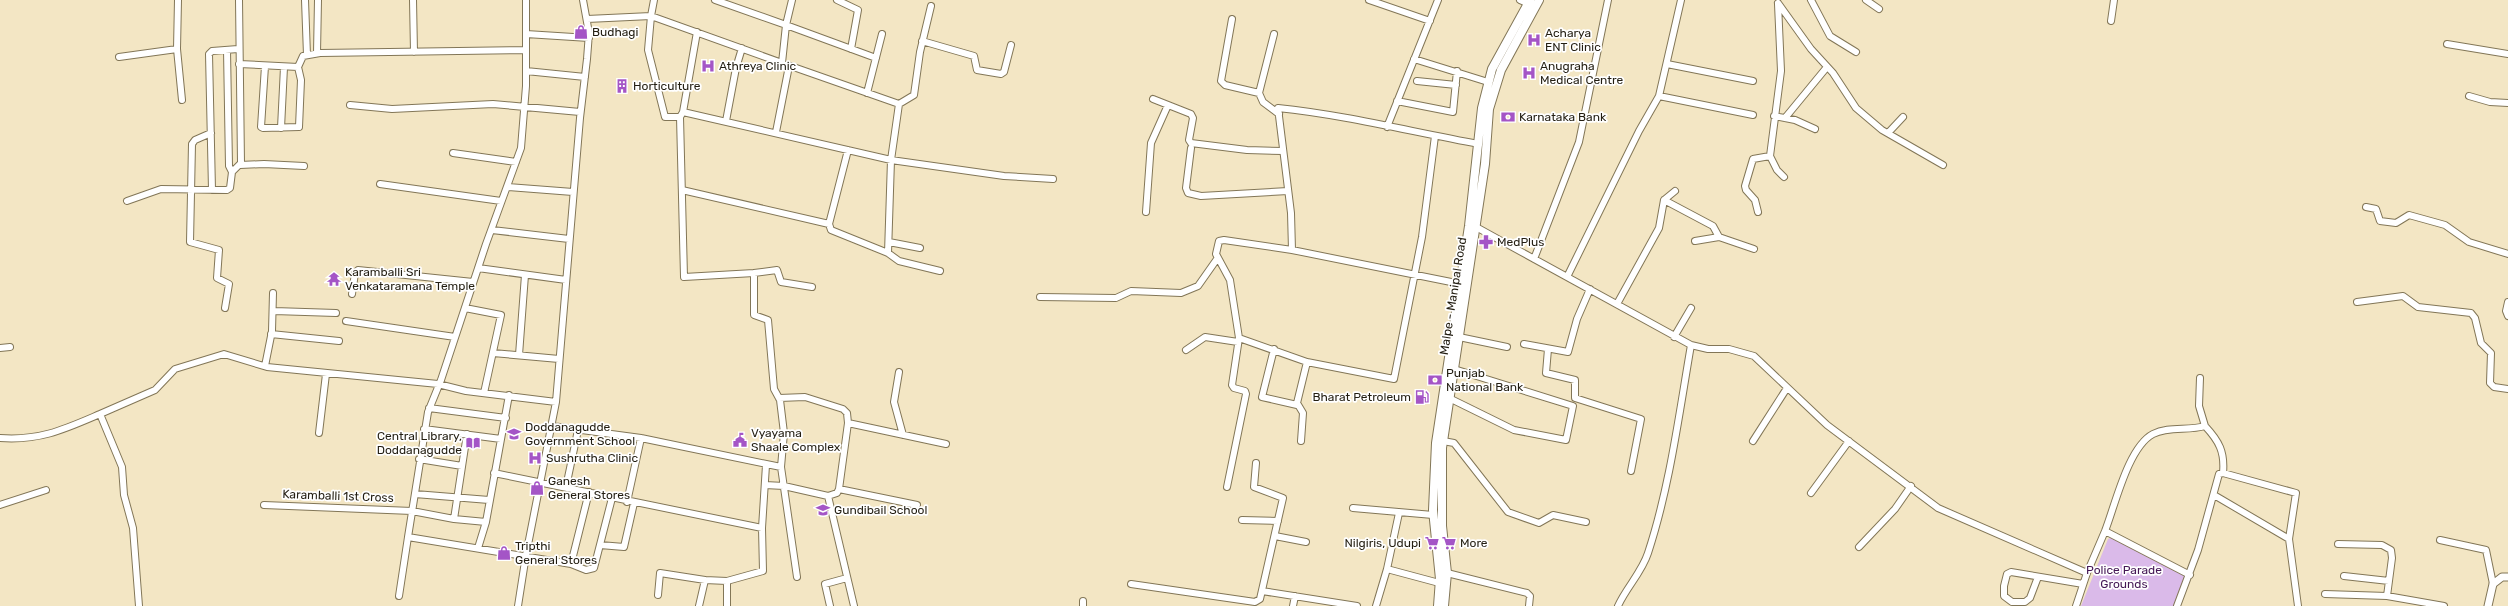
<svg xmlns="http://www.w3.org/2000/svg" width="2508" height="606" font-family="Rubik,sans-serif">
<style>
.green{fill:#dabae9}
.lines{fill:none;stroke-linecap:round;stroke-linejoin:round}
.minor-casing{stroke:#827657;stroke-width:8}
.major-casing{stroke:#827657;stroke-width:9}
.highway-casing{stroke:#827657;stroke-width:10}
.minor{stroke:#fff;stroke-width:6}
.major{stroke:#fff;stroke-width:7}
.highway{stroke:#fff;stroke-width:8}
.labels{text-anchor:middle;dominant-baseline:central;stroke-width:3.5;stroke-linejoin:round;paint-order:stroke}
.poi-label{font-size:12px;fill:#231e12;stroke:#fff;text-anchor:start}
.street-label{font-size:12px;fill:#231e12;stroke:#fff}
.park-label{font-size:12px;fill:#441755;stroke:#fff}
</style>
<rect width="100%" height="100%" fill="#f3e6c4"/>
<path class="green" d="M 2112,537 L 2186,576 L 2178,606 L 2081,606 L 2108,539 Z"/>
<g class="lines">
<defs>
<path id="minor" d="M 178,0 L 177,49 L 182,100
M 305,0 L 307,55
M 413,0 L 414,52
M 526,0 L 526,86 L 521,148 L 486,244 L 441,380 L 428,412 L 408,537 L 571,564 L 589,492
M 715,0 L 786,25 L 792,0
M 837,0 L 858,10 L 851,49
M 1369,0 L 1430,21
M 1520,0 L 1529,4
M 1811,0 L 1830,36 L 1856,52
M 1866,0 L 1879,9
M 1778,3 L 1811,49 L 1833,73 L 1856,108 L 1882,130 L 1943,165
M 1778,4 L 1781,71 L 1770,156 L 1777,170 L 1784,177
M 587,19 L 651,16 L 654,0
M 1232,19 L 1221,81 L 1225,85 L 1259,93
M 2111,21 L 2114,0
M 526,34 L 589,38
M 1274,34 L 1259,93 L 1263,102 L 1279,114
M 922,41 L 974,56 L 977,70 L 1001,74 L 1004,72 L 1011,45
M 2447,44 L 2508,54
M 227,50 L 229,166 L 232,172
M 317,53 L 318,0
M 119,57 L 177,49
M 1414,59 L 1488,82
M 782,63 L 899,104 L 891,160 L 888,253
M 239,64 L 298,67 L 303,56 L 320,53 L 526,50
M 1667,64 L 1753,81
M 265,66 L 261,127 L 263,128 L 299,127 L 301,80 L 298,67
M 526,71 L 585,77
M 1417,81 L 1456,85
M 867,93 L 882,34
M 1659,96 L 1753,115
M 2469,96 L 2490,102 L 2508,103
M 1153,99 L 1191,114 L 1193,118 L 1189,140 L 1191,143 L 1247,150 L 1283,151
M 1397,101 L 1453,112 L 1457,71
M 899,104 L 914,95 L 920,52 L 931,6
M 350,105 L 392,109 L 493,104 L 580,112
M 683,112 L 697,32
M 1774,116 L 1795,120 L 1815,129
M 680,117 L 683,112 L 891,160 L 1004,176 L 1053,179
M 1785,118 L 1827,67
M 726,121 L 736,68 L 742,48
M 1387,127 L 1438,0
M 281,128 L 284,67
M 776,132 L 789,66
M 211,133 L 195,140 L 192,144 L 190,242 L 219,250 L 217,278 L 229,284 L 225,308
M 1888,133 L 1903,117
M 1191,148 L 1186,188 L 1188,193 L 1201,196 L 1288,191
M 848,150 L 829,224 L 831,230 L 888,253 L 899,261 L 940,271
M 453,153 L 516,162
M 240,165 L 264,164 L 304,166
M 380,184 L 501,201
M 507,187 L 573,192
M 212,190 L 209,54 L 212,51 L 238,49
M 682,190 L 829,224
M 1664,200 L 1713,226 L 1719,237 L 1754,249
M 127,201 L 161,189 L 227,190 L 230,188 L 232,172 L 241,163 L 239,0
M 2366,207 L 2376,209 L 2380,221 L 2396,223 L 2409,215 L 2445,225 L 2469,242 L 2508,254
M 1146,212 L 1151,143 L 1168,105
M 1758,212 L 1755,200 L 1746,190 L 1745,186 L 1753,159 L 1770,156
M 1476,227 L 1691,345 L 1708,349 L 1729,349 L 1754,356 L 1827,425 L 1938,508 L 2087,573 L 2076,606
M 492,230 L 569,239
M 1695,241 L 1719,237
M 889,242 L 920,248
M 1292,250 L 1224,240 L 1219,241 L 1216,254 L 1230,280 L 1239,338 L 1307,362 L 1394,379 L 1422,237 L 1435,136
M 1534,259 L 1579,142 L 1608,0
M 478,268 L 566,280
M 754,273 L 777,270 L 781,282 L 812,287
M 1567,277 L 1639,131 L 1659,96 L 1681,0
M 1461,284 L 1292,250 L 1291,213 L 1278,108 C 1346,115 1412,132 1479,144
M 352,294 L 355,273 L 358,270 L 473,282
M 1040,297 L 1116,298 L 1131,291 L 1181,293 L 1198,286 L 1217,259
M 2357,302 L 2403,296 L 2418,307 L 2471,313 L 2475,318 L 2481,343 L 2491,353 L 2490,383 L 2494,387 L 2508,389
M 2508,302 L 2506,311 L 2508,316
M 1617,304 L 1659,228 L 1664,200 L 1675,191
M 465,308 L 501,315 L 484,393
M 274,311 L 336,313
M 346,321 L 455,337
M 271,334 L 339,341
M 1459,337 L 1507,347
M 1674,337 L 1691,308
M 1524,344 L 1568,352 L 1577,319 L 1590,289
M 0,348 L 10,347
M 1274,349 L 1262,397 L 1297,405
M 1548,349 L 1546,373 L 1575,380 L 1575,398 L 1641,419 L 1631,471
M 1186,350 L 1205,337 L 1238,342
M 493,353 L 559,359
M 519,355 L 525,275
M 265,366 L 272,331 L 273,293
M 899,372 L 894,402 L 903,435
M 779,398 L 805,397 L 843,409 L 847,413 L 848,423
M 1449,398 L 1514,430 L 1566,440 L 1573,406 L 1454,369
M 429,408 L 506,418
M 552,426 L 641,438 L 781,467 L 784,433 L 780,400 L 774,389 L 768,320 L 754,315 L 754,273 L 684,277 L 680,117 L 665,117 L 648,50 L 651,16 L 782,63 L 786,25 L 876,58
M 2205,426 C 2219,441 2225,452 2223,473
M 424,429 L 501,439
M 319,433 L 326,374
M 0,438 C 40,441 65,429 100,414
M 1301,441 L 1303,413 L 1297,403 L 1307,362
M 1443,441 L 1454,443 L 1508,512 L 1539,523 L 1553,515 L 1586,522
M 1753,441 L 1787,388
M 419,459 L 462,466
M 781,467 L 797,577
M 494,473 L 762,528
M 765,485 L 784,486 L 828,496 L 854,606
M 566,487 L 578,430
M 1227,487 L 1246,394 L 1245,391 L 1234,388 L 1232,385 L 1239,338
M 839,489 L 917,505
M 1811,493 L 1849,441
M 415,494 L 489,500
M 2214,495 L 2289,539
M 828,496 L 837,493 L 839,489 L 848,423 L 946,444
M 627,502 L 641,438
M 0,505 L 46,490
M 264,505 L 412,511 L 454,519 L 486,522
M 1353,508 L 1433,515
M 454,519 L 467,434
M 1242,520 L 1278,521
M 2105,531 L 2190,575
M 1275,536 L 1306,542
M 2440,540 L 2486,550 L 2493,584
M 2338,544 L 2382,545 L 2391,550 L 2392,558 L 2387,596
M 600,545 L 624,547 L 634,503
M 1859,547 L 1895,509 L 1911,486
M 478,548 L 486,522 L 509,395
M 571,564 L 586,570 L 594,568 L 612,498
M 1387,569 L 1399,513
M 1447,573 L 1527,593 L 1530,596 L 1529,606
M 2087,573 C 2093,559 2099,545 2105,531 C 2115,506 2128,447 2153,434 C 2169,426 2188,431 2205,426 L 2199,406 L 2200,378
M 2344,576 L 2389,581
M 2038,577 L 2030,598 L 2025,602 L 2012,602 L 2004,596 L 2004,586 L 2007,574 L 2011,572 L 2083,584
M 1131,584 L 1255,602 L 1260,599 L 1283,498 L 1254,487 L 1256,463
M 1262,591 L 1357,606
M 2325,594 L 2387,596 L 2444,606
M 658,595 L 660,573 L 705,580 L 727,581 L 763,571 L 762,528 L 766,465
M 399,596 L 408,537
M 139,606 L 133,528 L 124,495 L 122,467 L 100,414 L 155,390 L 175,369 L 224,354 L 267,367 L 438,384 L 466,391 L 556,402
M 518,606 L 526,555 L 556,402 L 580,118 L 587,59 L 589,33 L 583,0
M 699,606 L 705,580
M 727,606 L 727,581
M 830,606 L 825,584 L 847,578
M 1083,606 L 1083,601
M 1293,606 L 1295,596
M 1376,606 L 1387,569 L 1443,584
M 1618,606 C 1626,588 1642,572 1648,553 C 1670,486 1679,414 1691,345
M 2177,606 L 2198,550 L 2219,474 L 2223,473 L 2296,493 L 2289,539 L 2298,606"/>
<path id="major" d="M 2488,606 L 2493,584 L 2502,577 L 2508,577"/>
<path id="highway" d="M 1438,606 L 1440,579 L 1433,510 L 1436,443 L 1469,226 L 1482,108 L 1492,69 L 1530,0
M 1444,606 L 1447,573 L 1442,526 L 1442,448 L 1485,164 L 1489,109 L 1501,70 L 1539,0"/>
</defs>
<use href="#minor" class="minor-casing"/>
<use href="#major" class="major-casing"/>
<use href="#highway" class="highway-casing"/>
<use href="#minor" class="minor"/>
<use href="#major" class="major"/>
<use href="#highway" class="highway"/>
</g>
<defs>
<symbol id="shop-bare" viewBox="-9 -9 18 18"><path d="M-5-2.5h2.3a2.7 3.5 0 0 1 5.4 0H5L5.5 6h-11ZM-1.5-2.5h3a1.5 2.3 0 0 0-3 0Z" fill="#a455c6" stroke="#fff" stroke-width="2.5" paint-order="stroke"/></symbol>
<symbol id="hospital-bare" viewBox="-9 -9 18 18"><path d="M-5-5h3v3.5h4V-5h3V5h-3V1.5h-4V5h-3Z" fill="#a455c6" stroke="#fff" stroke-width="2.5" paint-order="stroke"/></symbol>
<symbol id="building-bare" viewBox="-9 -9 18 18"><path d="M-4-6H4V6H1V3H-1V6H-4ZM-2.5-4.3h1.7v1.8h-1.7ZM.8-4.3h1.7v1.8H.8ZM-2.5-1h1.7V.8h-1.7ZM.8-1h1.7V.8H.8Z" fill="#a455c6" stroke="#fff" stroke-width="2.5" paint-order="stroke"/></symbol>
<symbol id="bank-bare" viewBox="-9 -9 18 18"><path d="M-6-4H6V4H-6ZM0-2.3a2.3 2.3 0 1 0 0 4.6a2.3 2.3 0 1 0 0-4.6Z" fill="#a455c6" stroke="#fff" stroke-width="2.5" paint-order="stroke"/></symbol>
<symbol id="pharmacy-bare" viewBox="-9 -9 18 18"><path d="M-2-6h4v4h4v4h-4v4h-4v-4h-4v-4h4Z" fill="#a455c6" stroke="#fff" stroke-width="2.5" paint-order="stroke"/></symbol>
<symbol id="temple-bare" viewBox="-9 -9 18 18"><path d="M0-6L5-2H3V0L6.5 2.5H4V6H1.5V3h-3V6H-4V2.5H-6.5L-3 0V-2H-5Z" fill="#a455c6" stroke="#fff" stroke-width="2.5" paint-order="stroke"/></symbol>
<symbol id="fuel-bare" viewBox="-9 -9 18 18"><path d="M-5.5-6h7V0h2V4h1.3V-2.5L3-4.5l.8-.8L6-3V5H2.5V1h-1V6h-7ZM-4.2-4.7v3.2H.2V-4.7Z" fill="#a455c6" stroke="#fff" stroke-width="2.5" paint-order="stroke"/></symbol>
<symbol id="school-bare" viewBox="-9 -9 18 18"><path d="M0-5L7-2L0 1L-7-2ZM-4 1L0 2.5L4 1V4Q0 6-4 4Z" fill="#a455c6" stroke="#fff" stroke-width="2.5" paint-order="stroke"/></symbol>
<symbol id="civic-bare" viewBox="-9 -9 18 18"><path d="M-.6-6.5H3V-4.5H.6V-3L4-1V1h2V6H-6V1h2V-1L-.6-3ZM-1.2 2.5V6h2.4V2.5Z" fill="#a455c6" stroke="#fff" stroke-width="2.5" paint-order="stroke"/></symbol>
<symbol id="library-bare" viewBox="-9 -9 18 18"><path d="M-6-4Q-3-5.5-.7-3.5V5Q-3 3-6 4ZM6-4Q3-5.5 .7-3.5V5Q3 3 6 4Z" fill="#a455c6" stroke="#fff" stroke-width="2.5" paint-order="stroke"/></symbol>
<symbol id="supermarket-bare" viewBox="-9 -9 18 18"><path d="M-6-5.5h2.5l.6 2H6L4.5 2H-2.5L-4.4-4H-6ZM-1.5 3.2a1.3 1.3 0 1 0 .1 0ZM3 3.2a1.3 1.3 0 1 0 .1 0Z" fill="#a455c6" stroke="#fff" stroke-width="2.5" paint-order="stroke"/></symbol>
</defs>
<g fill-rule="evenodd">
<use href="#shop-bare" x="571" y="22" width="20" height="20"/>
<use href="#hospital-bare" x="1524" y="30" width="20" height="20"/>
<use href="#hospital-bare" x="698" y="56" width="20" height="20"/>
<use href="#hospital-bare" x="1519" y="63" width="20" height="20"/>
<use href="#building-bare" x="612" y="76" width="20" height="20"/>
<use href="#bank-bare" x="1498" y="107" width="20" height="20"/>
<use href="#pharmacy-bare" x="1476" y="232" width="20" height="20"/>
<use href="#temple-bare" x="324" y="269" width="20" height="20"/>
<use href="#bank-bare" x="1425" y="370" width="20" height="20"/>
<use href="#fuel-bare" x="1412" y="387" width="20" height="20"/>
<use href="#school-bare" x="504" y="424" width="20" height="20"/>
<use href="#civic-bare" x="730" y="430" width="20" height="20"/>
<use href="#library-bare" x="463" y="433" width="20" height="20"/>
<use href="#hospital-bare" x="525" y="448" width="20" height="20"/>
<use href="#shop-bare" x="527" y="478" width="20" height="20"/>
<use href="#school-bare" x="813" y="500" width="20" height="20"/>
<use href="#supermarket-bare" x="1422" y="533" width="20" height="20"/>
<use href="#supermarket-bare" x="1439" y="533" width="20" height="20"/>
<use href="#shop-bare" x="494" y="543" width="20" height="20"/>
</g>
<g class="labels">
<g class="poi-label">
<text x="592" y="32">Budhagi</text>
<text x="1545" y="33">Acharya<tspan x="1545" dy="14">ENT Clinic</tspan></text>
<text x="719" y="66">Athreya Clinic</text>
<text x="1540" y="66">Anugraha<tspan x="1540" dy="14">Medical Centre</tspan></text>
<text x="633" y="86">Horticulture</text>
<text x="1519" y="117">Karnataka Bank</text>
<text x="1497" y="242">MedPlus</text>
<text x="345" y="272">Karamballi Sri<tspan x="345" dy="14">Venkataramana Temple</tspan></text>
<text x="1446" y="373">Punjab<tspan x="1446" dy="14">National Bank</tspan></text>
<text x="1411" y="397" text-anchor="end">Bharat Petroleum</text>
<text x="525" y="427">Doddanagudde<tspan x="525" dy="14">Government School</tspan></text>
<text x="751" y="433">Vyayama<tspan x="751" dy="14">Shaale Complex</tspan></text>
<text x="462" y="436" text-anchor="end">Central Library,<tspan x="462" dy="14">Doddanagudde</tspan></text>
<text x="546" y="458">Sushrutha Clinic</text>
<text x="548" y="481">Ganesh<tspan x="548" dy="14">General Stores</tspan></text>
<text x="834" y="510">Gundibail School</text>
<text x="1421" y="543" text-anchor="end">Nilgiris, Udupi</text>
<text x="1460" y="543">More</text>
<text x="515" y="546">Tripthi<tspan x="515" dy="14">General Stores</tspan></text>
</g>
<g class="street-label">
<text transform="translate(1453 296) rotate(-81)">Malpe - Manipal Road</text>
<text transform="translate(338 496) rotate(2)">Karamballi 1st Cross</text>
</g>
<g class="park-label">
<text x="2124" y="570">Police Parade<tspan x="2124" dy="14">Grounds</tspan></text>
</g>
</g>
</svg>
